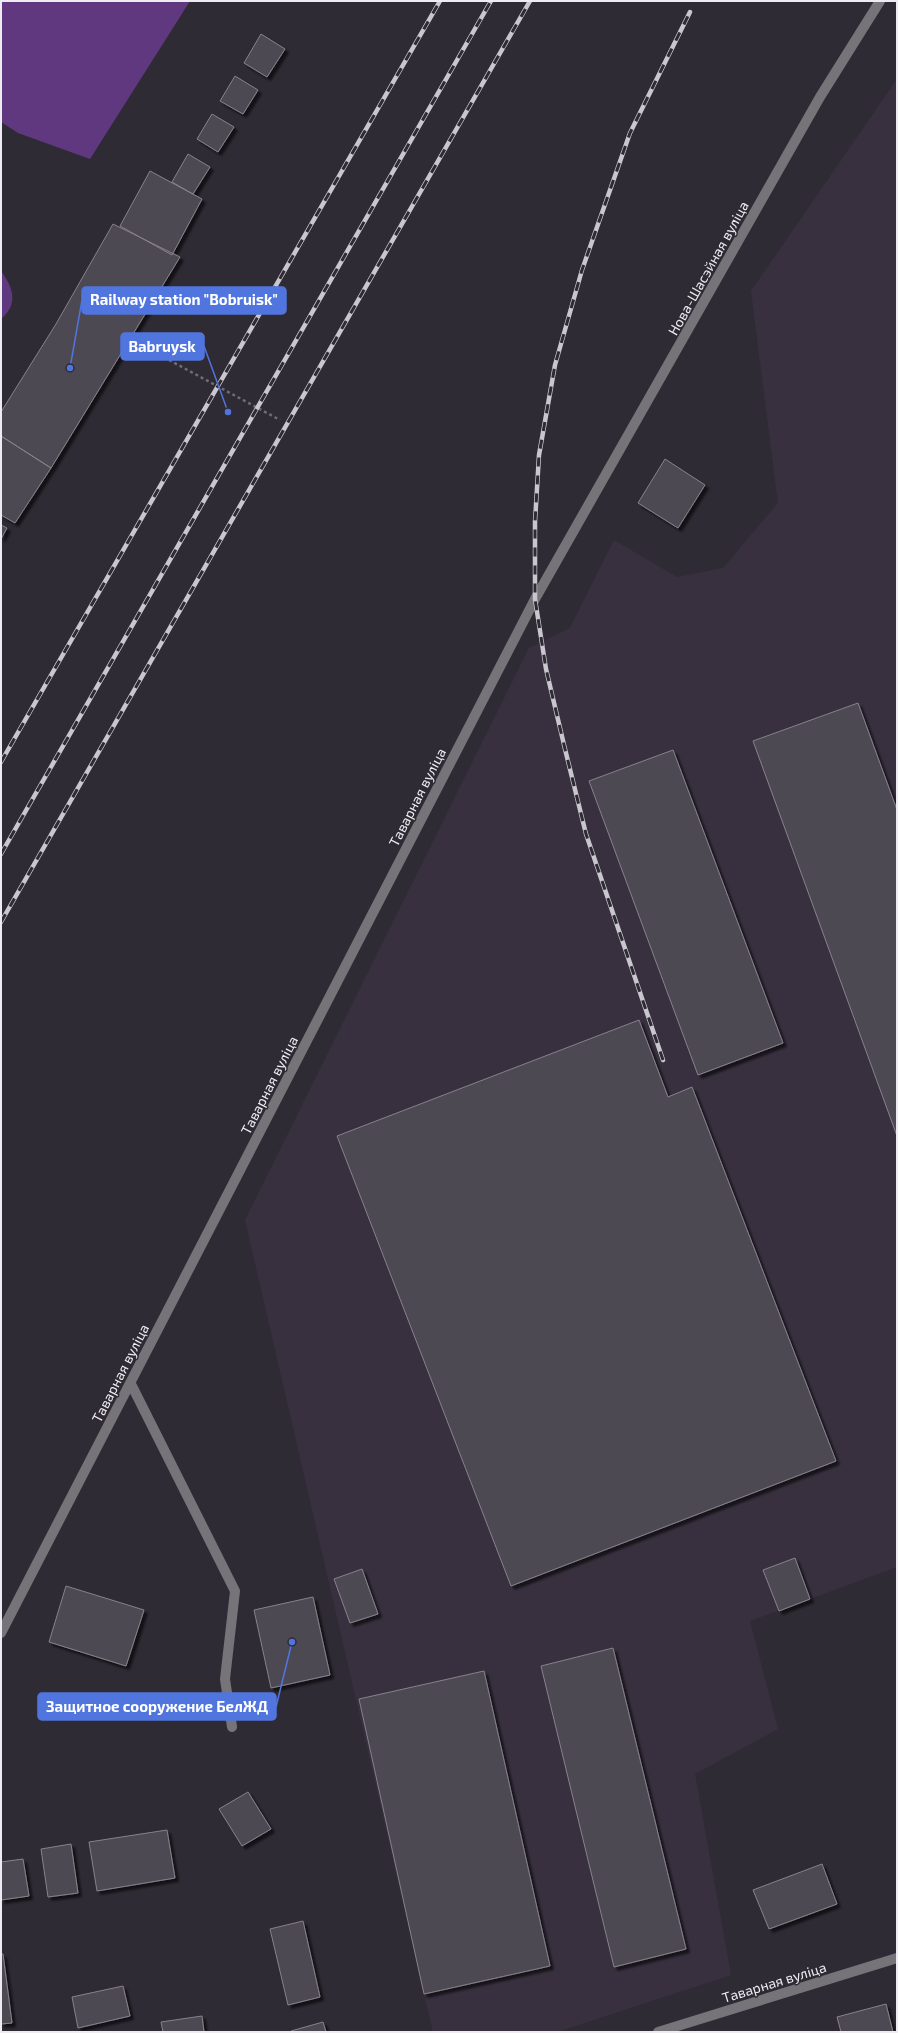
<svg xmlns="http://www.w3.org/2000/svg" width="898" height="2033" font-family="'Exo 2',sans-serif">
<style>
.built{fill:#38303f}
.green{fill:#60387f}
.building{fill:#4d4852;stroke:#87828d;filter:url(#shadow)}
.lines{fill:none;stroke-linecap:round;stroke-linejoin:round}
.path{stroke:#706c75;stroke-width:2.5;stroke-dasharray:3 3;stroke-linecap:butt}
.minor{stroke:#777479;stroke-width:10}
.rail-casing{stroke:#c9c6cd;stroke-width:4.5}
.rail{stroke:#2f2b34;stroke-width:3;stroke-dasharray:9;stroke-linecap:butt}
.labels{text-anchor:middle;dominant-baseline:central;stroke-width:3;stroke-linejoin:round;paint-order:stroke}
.street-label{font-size:14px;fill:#eeebf2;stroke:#2f2b34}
.leader{fill:none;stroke:#5175de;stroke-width:1.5}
.callout-dot{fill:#5175de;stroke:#2f2b34;stroke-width:1.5}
.callout{fill:#5175de;stroke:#5175de;stroke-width:1.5}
.callout-label{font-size:15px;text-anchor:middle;font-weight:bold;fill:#fff}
</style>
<defs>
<filter id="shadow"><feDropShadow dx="3.5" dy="3.5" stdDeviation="1" flood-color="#0009"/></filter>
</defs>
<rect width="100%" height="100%" fill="#2f2b34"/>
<path class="built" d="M 897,79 L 897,1567 L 750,1621 L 778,1729 L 695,1774 L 731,1975 L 557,2032 L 433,2032 L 245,1220 L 529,648 L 570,628 L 614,540 L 677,577 L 723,568 L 778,503 L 751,291 Z"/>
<path class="green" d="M 1,1 L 190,1 L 90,159 L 18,133 L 1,122 Z
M 1,271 C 13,287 19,304 1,319 Z"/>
<path class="building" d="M 261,34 L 285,49 L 267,77 L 244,63 Z
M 235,76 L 258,90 L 243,114 L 220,101 Z
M 212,114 L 234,127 L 218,152 L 197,139 Z
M 188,154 L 210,167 L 193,194 L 172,182 Z
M 150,171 L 202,199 L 172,255 L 120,226 Z
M 113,224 L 180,257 L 51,468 L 1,436 L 1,412 L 56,324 Z
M 1,436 L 51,468 L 15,523 L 1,515 Z
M 665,459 L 705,485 L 678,528 L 638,503 Z
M 1,525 L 7,528 L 1,539 Z
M 858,703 L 897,810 L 897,1136 L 753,741 Z
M 673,750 L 783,1043 L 698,1075 L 589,781 Z
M 639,1020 L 668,1097 L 692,1087 L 836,1461 L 511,1586 L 337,1136 Z
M 795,1558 L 810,1599 L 779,1611 L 763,1570 Z
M 362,1569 L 378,1614 L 350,1623 L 334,1579 Z
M 66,1586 L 144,1610 L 126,1666 L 49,1642 Z
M 313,1597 L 330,1675 L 271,1688 L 254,1610 Z
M 613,1648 L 686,1949 L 614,1967 L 541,1666 Z
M 484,1671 L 550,1966 L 424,1994 L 359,1699 Z
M 248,1792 L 271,1829 L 242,1846 L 219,1809 Z
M 167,1830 L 175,1878 L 97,1891 L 89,1842 Z
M 71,1844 L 78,1893 L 48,1897 L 41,1849 Z
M 23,1859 L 29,1896 L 1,1900 L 1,1862 Z
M 822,1864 L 837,1904 L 769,1929 L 753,1890 Z
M 303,1921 L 320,1997 L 288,2005 L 270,1929 Z
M 1,1954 L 3,1954 L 12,2023 L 1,2024 Z
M 123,1986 L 130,2016 L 78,2028 L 72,1997 Z
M 886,2004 L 893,2032 L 841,2032 L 837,2017 Z
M 202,2016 L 204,2032 L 163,2032 L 161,2022 Z
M 323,2022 L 326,2032 L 291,2032 L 291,2031 Z"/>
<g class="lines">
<path class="path" d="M 169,360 L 280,420"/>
<path class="minor" d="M 131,1384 L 235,1591 L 225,1679 L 232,1727
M 1,1633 L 535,599 L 820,97 L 880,1
M 658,2032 L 897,1958"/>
<defs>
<path id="rail" d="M 1,762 L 440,1
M 1,854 L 491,1
M 1,922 L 530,1
M 663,1060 L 586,834 L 565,749 L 546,669 L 535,599 L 535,522 L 539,455 L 555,365 L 582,270 L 630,133 L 690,12"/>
</defs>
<use href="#rail" class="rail-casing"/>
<use href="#rail" class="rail"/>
</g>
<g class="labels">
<g class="street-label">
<text transform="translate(708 268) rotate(-61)">Нова-Шасэйная вуліца</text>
<text transform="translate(417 797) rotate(-63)">Таварная вуліца</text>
<text transform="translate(269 1085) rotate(-63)">Таварная вуліца</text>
<text transform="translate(120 1373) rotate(-63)">Таварная вуліца</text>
<text transform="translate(774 1982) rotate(-17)">Таварная вуліца</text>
</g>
</g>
<path class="leader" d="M70 368L82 300M228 412L204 346M292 1642L276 1707"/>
<g class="callout-dot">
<circle cx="70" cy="368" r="4"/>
<circle cx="228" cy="412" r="4"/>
<circle cx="292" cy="1642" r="4"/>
</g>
<g class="callout">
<rect x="82" y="287" width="204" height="27" rx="4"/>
<rect x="121" y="333" width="83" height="27" rx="4"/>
<rect x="38" y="1693" width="238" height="27" rx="4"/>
</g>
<g class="callout-label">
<text x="184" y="305">Railway station "Bobruisk"</text>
<text x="162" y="352">Babruysk</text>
<text x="157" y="1712">Защитное сооружение БелЖД</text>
</g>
<rect width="898" height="2033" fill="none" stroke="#eeebf2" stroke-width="4"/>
</svg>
